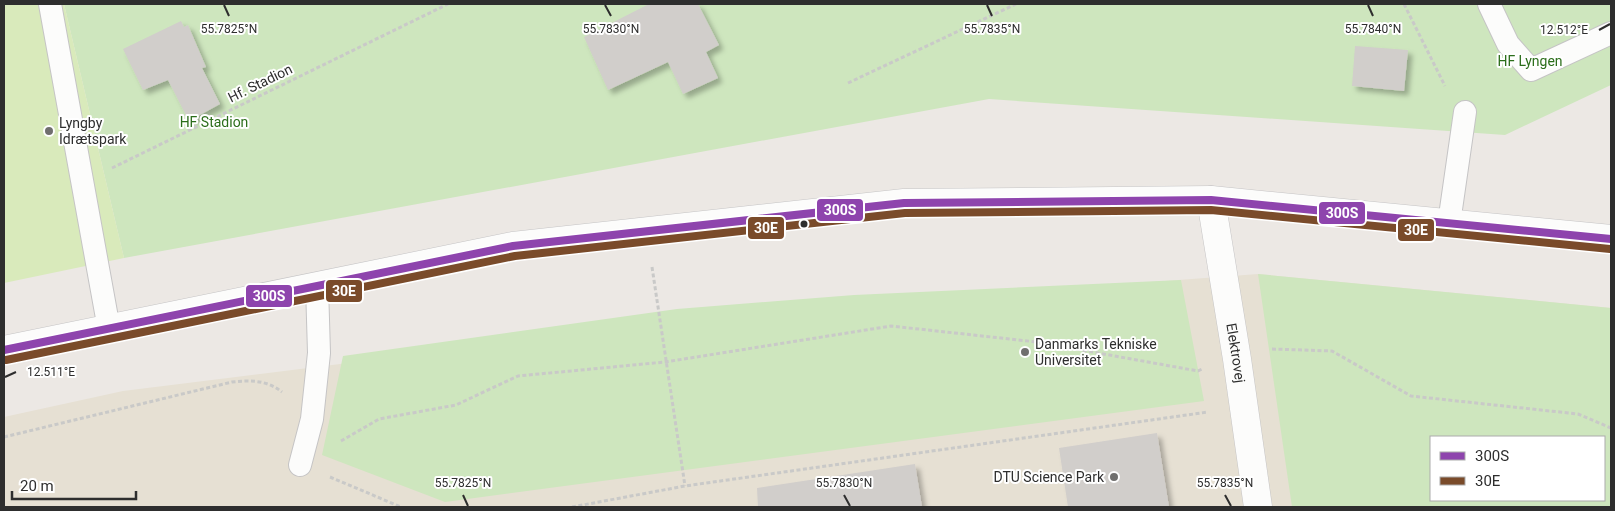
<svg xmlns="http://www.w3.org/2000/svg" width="1615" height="511" font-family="Roboto,sans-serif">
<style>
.education{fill:#e6e0d3;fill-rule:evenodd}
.green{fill:#cee6be;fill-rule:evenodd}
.pitch{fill:#d9eabb}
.building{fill:#d1cecb;filter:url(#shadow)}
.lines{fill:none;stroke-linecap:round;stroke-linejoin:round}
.lane-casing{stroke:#c5c4c5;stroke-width:24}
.street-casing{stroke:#c5c4c5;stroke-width:29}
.secondary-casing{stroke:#c5c4c5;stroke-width:29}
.path{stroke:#c9c9c8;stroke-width:3;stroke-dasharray:4 2.5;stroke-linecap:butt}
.lane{stroke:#fcfcfb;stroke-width:22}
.street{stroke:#fcfcfb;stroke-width:28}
.secondary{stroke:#fcfcfb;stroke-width:28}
.bus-1-casing{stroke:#fff;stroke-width:11}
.bus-2-casing{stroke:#fff;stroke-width:11}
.bus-1{stroke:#8e44ad;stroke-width:8}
.bus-2{stroke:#7a4b2a;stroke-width:8}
.ticks{fill:none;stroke:#2e2e2e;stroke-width:2}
.poi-dot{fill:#706f6e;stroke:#fff;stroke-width:2}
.bus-dot{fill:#2e2e2e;stroke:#fff;stroke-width:2}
.labels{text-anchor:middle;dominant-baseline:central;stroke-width:4;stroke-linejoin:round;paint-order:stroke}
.park-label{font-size:14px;fill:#2c6e1b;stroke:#fff}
.street-label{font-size:14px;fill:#2e2e2e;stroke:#fff}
.poi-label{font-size:14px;fill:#2e2e2e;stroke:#fff;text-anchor:start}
.ticks-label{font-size:12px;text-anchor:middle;fill:#2e2e2e;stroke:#fff;stroke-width:4;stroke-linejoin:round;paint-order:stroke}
.line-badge{stroke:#fff;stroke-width:2}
.badge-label{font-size:14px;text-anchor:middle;font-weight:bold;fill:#fff}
</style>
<defs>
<filter id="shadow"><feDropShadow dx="4.5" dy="4.5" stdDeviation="2.5" flood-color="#0004"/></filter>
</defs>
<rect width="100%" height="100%" fill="#ece8e4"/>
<path class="education" d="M 1258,274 L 1611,308 L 1611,507 L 4,507 L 4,417 L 123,391 L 756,312 ZM 1431,437 L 1604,437 L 1604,500 L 1431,500 Z"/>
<path class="green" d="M 64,4 L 1611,4 L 1611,85 L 1505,135 L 989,99 L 124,258 Z
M 1258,274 L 1611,308 L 1611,507 L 1292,507 ZM 1431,437 L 1604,437 L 1604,500 L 1431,500 Z
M 1181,280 L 1204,401 L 445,502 L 322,455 L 343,356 L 677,309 L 854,295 Z"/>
<path class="pitch" d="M 4,4 L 64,4 L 124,258 L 4,283 Z"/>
<path class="building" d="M 649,4 L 698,4 L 719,45 L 706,52 L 718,78 L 683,94 L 668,62 L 608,90 L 584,37 Z
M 181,21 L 184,27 L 188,25 L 206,67 L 202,68 L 220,104 L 189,121 L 168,80 L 143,90 L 123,49 Z
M 1355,46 L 1408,50 L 1404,91 L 1352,86 Z
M 1157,433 L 1169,507 L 1068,507 L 1059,448 Z
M 915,464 L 922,507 L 758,507 L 757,488 Z"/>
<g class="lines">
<defs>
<path id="lane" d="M 50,4 L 109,329
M 1489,4 L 1508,44 L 1531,70 L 1611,33
M 1449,223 L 1465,112
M 300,465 L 312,419 L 319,353 L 317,286"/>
<g id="street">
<path id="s1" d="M 1211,200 L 1237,359 L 1258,507"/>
</g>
<path id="secondary" d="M 4,350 L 513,246 L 904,203 L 1211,200 L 1611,239"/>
</defs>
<use href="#lane" class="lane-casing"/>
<use href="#street" class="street-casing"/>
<use href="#secondary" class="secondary-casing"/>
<path class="path" d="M 1404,4 L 1445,86
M 848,83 L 1016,4
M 112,168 L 448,4
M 652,267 L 685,486
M 1272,349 L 1332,351 L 1411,396 L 1578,414 L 1611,428
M 4,437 L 232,382 C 250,380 267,380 282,392
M 341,441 L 379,419 L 456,405 L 518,376 L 665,362 L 891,326 L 1037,342 L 1198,371 L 1202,369
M 330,477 L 401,507
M 572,507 L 685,486 L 1208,412"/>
<use href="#lane" class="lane"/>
<use href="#street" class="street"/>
<use href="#secondary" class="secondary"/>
<defs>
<path id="bus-1" d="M 4,350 L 513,246 L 904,203 L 1211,200 L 1611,239"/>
<path id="bus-2" d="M 6,360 L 515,256 L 905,213 L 1211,210 L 1610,249"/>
</defs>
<use href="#bus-1" class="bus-1-casing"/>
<use href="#bus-2" class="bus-2-casing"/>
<use href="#bus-1" class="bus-1"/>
<use href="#bus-2" class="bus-2"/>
</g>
<path class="ticks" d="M 224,5 L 229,16M 605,5 L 611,16M 987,5 L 992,16M 1368,5 L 1373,16M 1599,30 L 1610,24M 5,377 L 16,372M 463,495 L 468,506M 844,495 L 850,506M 1225,495 L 1231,506"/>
<g class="poi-dot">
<circle cx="49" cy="131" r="5"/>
<circle cx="1025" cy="352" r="5"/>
<circle cx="1114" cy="477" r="5"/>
</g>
<circle class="bus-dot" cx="804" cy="224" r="4.5"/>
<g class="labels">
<g class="park-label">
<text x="1530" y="61">HF Lyngen</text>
<text x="214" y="122">HF Stadion</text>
</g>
<g class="street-label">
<text transform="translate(260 83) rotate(-26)">Hf. Stadion</text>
<text stroke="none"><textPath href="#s1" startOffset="155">Elektrovej</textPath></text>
</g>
<g class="poi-label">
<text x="59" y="123">Lyngby<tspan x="59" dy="16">Idrætspark</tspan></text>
<text x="1035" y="344">Danmarks Tekniske<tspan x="1035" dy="16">Universitet</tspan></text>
<text x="1104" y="477" text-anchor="end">DTU Science Park</text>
</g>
</g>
<g class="ticks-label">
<text x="229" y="33">55.7825°N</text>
<text x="611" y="33">55.7830°N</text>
<text x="992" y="33">55.7835°N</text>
<text x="1373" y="33">55.7840°N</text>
<text x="1564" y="34">12.512°E</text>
<text x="51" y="376">12.511°E</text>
<text x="463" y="487">55.7825°N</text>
<text x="844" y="487">55.7830°N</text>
<text x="1225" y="487">55.7835°N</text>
</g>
<g class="line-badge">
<rect x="816" y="198" width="48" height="24" rx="5" fill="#8e44ad"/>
<rect x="1318" y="201" width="48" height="24" rx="5" fill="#8e44ad"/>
<rect x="747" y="216" width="38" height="24" rx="5" fill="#7a4b2a"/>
<rect x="1397" y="218" width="38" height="24" rx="5" fill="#7a4b2a"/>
<rect x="325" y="279" width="38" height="24" rx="5" fill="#7a4b2a"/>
<rect x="245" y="284" width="48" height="24" rx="5" fill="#8e44ad"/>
</g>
<g class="badge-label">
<text x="840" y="215">300S</text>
<text x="1342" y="218">300S</text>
<text x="766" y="233">30E</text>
<text x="1416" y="235">30E</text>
<text x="344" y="296">30E</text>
<text x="269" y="301">300S</text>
</g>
<rect width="1615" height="511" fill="none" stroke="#2e2e2e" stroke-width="10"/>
<rect x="1430" y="436" width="175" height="65" fill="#ffffff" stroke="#ababab"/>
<rect x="1440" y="452" width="25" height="8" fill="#8e44ad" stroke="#ababab"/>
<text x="1475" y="461" font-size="15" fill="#2e2e2e">300S</text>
<rect x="1440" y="477" width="25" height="8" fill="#7a4b2a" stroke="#ababab"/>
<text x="1475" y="486" font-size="15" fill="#2e2e2e">30E</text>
<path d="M12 491v8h124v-8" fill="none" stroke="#2e2e2e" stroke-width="2.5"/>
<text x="20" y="491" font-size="15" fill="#2e2e2e" stroke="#ffffff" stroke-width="4" paint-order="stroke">20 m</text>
</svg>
